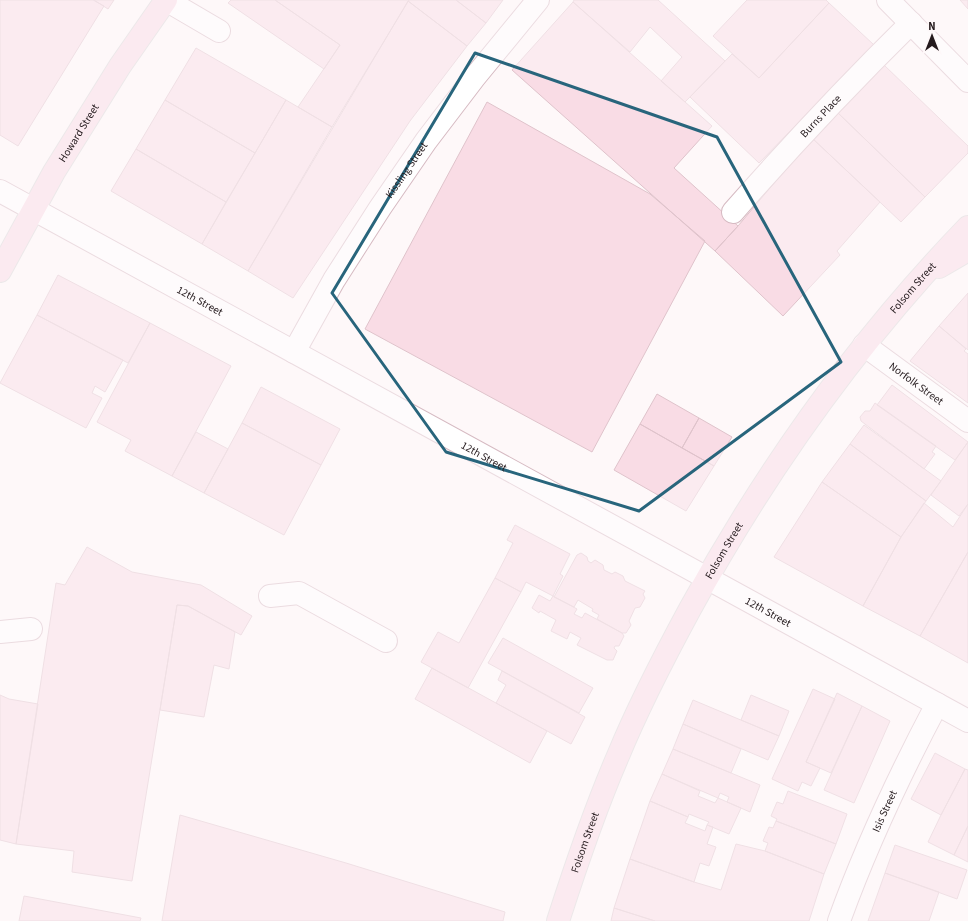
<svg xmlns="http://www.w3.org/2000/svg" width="968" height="921" font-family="'Source Sans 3',sans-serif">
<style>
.building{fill:#f9dce5;stroke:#dfc3cb}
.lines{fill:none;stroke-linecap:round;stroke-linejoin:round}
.minor-casing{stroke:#d6bac2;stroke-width:24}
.major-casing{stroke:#d8d6d6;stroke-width:24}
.minor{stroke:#fff;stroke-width:22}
.major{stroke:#f9dae4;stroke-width:22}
.marked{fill:none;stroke:#28657c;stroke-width:3;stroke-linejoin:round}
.labels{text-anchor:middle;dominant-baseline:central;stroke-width:4;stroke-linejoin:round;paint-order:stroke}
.street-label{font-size:11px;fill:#241a1d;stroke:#fef8f9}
</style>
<rect width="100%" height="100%" fill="#fef8f9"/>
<path class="building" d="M 0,0 L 93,0 L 104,6 L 18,146 L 0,135 Z
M 94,0 L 114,0 L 108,9 Z
M 231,0 L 275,0 L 340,45 L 324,69 L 228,3 Z
M 275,0 L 409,0 L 332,127 L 298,107 L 340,45 Z
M 409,0 L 456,0 L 486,23 L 467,46 L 408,1 Z
M 456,0 L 503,0 L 486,23 Z
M 574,0 L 658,0 L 725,61 L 685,102 L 661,81 L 682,57 L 650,27 L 630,52 L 573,2 Z
M 747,0 L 826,0 L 829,3 L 759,78 L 713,36 Z
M 960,0 L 968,0 L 968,9 Z
M 408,1 L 467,46 L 410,121 L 293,298 L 248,271 Z
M 573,2 L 712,126 L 674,168 L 738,226 L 715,251 L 512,70 Z
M 829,3 L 874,45 L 759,163 L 690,97 L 732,54 L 759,78 Z
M 196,48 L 286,100 L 255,153 L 165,100 Z
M 884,65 L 968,146 L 968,153 L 925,197 L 837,112 Z
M 165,100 L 255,153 L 226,202 L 136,149 Z
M 286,100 L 332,127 L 248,271 L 202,244 Z
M 487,102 L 650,194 L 705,241 L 592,452 L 365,329 Z
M 837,112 L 925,197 L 901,222 L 812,138 Z
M 812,138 L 880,202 L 837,251 L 840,255 L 783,316 L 715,251 L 738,226 Z
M 136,149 L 226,202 L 202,244 L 111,191 Z
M 58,275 L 150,323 L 128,363 L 37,315 Z
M 968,293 L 968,350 L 939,326 Z
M 37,315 L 123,360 L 105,392 L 95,386 L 92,393 L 102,398 L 86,428 L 0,383 Z
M 150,323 L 231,366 L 172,476 L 125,451 L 131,440 L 97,422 Z
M 939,326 L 966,349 L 964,351 L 968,354 L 968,403 L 910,361 Z
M 892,385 L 968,442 L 955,460 L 877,405 Z
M 261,387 L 340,429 L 321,465 L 242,423 Z
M 657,394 L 699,418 L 682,448 L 640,424 Z
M 875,403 L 936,446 L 932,452 L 935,454 L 924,469 L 861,421 L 860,417 L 865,411 L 870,411 Z
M 699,418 L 732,437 L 714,466 L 682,448 Z
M 242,423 L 321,465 L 284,535 L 204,493 Z
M 640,424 L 714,466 L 686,511 L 614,470 Z
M 864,425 L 941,481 L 926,501 L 850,444 Z
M 196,432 L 228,449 L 204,493 L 172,476 Z
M 968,442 L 968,504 L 959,516 L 931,495 Z
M 850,444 L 926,501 L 901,537 L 822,482 Z
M 822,482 L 901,537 L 863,606 L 774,557 Z
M 924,503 L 953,527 L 968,504 L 968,552 L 920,636 L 863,606 L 901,537 Z
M 515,525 L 570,554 L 560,574 L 563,576 L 553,596 L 526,582 L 521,592 L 495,578 L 513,543 L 507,540 Z
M 87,547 L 132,572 L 201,585 L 252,616 L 241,635 L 188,606 L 177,605 L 132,881 L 72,872 L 74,851 L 16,844 L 56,583 L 65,585 Z
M 968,552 L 968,663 L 920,636 Z
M 581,553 L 587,557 L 588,561 L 591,563 L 595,560 L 603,565 L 604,570 L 612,574 L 615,572 L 623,576 L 625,581 L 645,591 L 643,594 L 645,598 L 640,607 L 635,608 L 629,621 L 631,625 L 626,633 L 622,633 L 597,619 L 599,615 L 592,611 L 593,609 L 578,600 L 574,607 L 554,597 L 577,555 Z
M 495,578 L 521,592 L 468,688 L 421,662 L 438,632 L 459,643 Z
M 539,595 L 550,601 L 553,596 L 577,609 L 574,614 L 582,618 L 585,613 L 622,633 L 624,636 L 619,646 L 615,646 L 614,648 L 617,651 L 613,660 L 607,660 L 577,645 L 581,638 L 570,632 L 567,639 L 551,631 L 556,620 L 540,611 L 539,613 L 532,608 Z
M 177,605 L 188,606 L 235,632 L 229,669 L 214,665 L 204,717 L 160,710 Z
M 503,638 L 593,688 L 579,713 L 488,663 Z
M 432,668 L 547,731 L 530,763 L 415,699 Z
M 502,671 L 585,717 L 571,744 L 496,703 L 506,685 L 498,680 Z
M 813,689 L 835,699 L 806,762 L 820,768 L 811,786 L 802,782 L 798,791 L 772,779 Z
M 837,693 L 862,706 L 831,773 L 806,762 Z
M 0,695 L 9,699 L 38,704 L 16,844 L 0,840 Z
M 751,695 L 789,711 L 779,736 L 741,720 Z
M 693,700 L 779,736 L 768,760 L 683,724 Z
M 862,706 L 890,721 L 854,803 L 824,790 Z
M 683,724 L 741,749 L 731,773 L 673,749 Z
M 673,749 L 760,785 L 750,812 L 727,802 L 729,797 L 720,793 L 718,798 L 662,774 Z
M 935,753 L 965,769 L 941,815 L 911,799 Z
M 965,769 L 968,770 L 968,826 L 954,855 L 928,842 L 941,815 Z
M 662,774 L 700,791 L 698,796 L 715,803 L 718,798 L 741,808 L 729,834 L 707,825 L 709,822 L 689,814 L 688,817 L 650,801 Z
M 788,791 L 847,814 L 836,844 L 776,821 L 777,819 L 771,816 L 777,802 L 783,804 Z
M 650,801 L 688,817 L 685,823 L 705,831 L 707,825 L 713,827 L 707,844 L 716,847 L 709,866 L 700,863 L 694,882 L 630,859 Z
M 180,815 L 346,863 L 505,912 L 503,921 L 162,921 Z
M 776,821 L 836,844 L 824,874 L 765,851 L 768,843 L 763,841 L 769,827 L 773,828 Z
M 968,826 L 968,862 L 954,855 Z
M 736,844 L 765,851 L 824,874 L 809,921 L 655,921 L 614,908 L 630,859 L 694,882 L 721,890 Z
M 895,845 L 967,870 L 957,899 L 885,873 Z
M 885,873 L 939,892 L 929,921 L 868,921 Z
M 24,896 L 141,918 L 140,921 L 19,921 Z
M 614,908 L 655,921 L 611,921 Z"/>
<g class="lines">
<defs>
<g id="minor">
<path d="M 166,0 L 219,31"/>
<path d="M 888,0 L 968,81"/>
<path id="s1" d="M 0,191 L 968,721"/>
<path id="s2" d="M 733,212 C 790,147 849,84 911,23"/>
<path id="s3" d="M 864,345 L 968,421"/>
<path id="s4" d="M 294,352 L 334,280 L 380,208 L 426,141 L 474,78 L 538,0"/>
<path d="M 270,596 L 299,593 L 386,641"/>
<path d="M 0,632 L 31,629"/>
<path id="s5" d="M 839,921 C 866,846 900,774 937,704"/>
</g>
<g id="major">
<path d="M 939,267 L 968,250"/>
<path id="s6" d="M 0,271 L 54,172 L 120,66 L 166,0"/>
<path id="s7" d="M 558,921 C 576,865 595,809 618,756 C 639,705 664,657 690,609 C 766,470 858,341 968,227"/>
</g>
</defs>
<use href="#minor" class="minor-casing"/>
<use href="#major" class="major-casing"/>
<use href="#minor" class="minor"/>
<use href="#major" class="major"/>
</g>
<path d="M0 0H968V921H0ZM 475,53 L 717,137 L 841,362 L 639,511 L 446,452 L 332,293 Z" fill="#fef8f9" fill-opacity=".55" fill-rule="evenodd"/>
<path class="marked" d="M 475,53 L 717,137 L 841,362 L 639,511 L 446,452 L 332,293 Z"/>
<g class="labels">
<g class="street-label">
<text stroke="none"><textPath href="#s2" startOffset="130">Burns Place</textPath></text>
<text stroke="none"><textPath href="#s6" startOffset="159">Howard Street</textPath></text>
<text stroke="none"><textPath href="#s4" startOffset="214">Kissling Street</textPath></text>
<text stroke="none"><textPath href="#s7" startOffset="731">Folsom Street</textPath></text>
<text stroke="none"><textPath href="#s1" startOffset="228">12th Street</textPath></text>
<text stroke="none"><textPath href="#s3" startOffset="65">Norfolk Street</textPath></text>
<text stroke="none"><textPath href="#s1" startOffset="552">12th Street</textPath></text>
<text stroke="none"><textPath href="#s7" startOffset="407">Folsom Street</textPath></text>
<text stroke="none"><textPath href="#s1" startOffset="876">12th Street</textPath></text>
<text stroke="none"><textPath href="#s5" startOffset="119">Isis Street</textPath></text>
<text stroke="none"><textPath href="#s7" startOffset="83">Folsom Street</textPath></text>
</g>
</g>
<g transform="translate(932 36)" stroke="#fef8f9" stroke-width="3" paint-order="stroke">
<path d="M0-3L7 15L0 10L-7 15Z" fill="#241a1d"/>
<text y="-6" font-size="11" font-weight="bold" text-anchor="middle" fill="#241a1d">N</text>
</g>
</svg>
